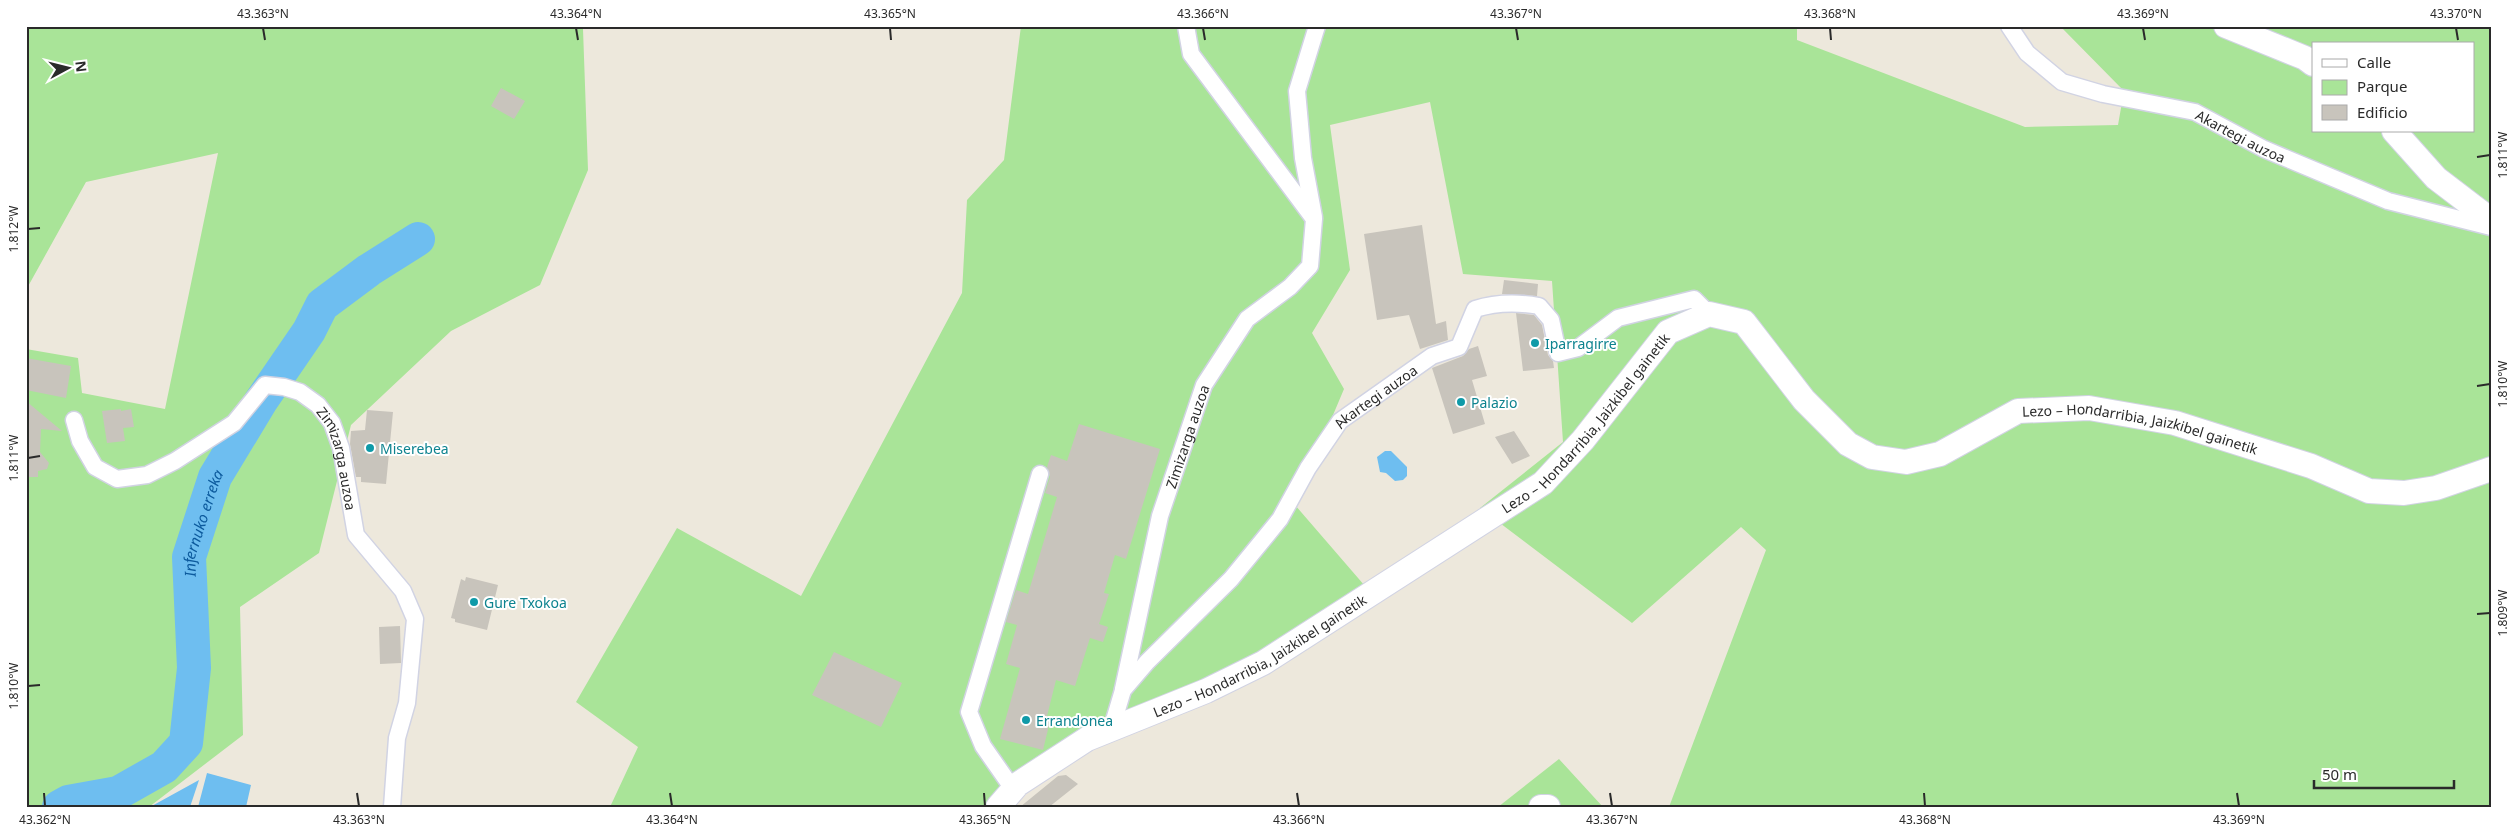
<svg xmlns="http://www.w3.org/2000/svg" width="2517" height="833" font-family="'Noto Sans',sans-serif">
<style>
.green{fill:#a9e498;fill-rule:evenodd}
.water{fill:#6ebef0}
.lines{fill:none;stroke-linecap:round;stroke-linejoin:round}
.river{stroke:#6ebef0;stroke-width:34}
.building{fill:#c8c4bc}
.street-casing{stroke:#d1d3e3;stroke-width:19}
.secondary-casing{stroke:#d1d3e3;stroke-width:26}
.street{stroke:#fff;stroke-width:16}
.secondary{stroke:#fff;stroke-width:24}
.ticks{fill:none;stroke:#2a2a2a;stroke-width:2}
.culture-dot{fill:#0f9aa8;stroke:#fff;stroke-width:2}
.labels{text-anchor:middle;dominant-baseline:central;stroke-width:4;stroke-linejoin:round;paint-order:stroke}
.street-label{font-size:14px;fill:#2a2a2a;stroke:#fff}
.culture-label{font-size:14px;fill:#0d838f;stroke:#fff;text-anchor:start}
.water-label{font-size:15px;font-style:italic;fill:#0c5a9d;stroke:#fff}
.neatline{fill:none;stroke:#2a2a2a;stroke-width:2}
.ticks-label{font-size:12px;text-anchor:middle;fill:#2a2a2a}
</style>
<rect width="100%" height="100%" fill="#ede8dc"/>
<path class="green" d="M 26,26 L 585,26 L 583,29 L 588,170 L 540,285 L 451,331 L 351,425 L 319,553 L 240,607 L 243,735 L 149,807 L 26,807 L 26,349 L 78,358 L 82,393 L 165,409 L 218,153 L 86,182 L 26,290 Z
M 1021,26 L 1797,26 L 1797,40 L 2025,127 L 2118,125 L 2124,91 L 2060,26 L 2491,26 L 2491,807 L 1669,807 L 1766,550 L 1741,527 L 1632,623 L 1480,508 L 1563,442 L 1552,281 L 1463,274 L 1430,102 L 1330,125 L 1350,270 L 1312,333 L 1344,389 L 1295,505 L 1371,593 L 991,807 L 610,807 L 638,747 L 576,702 L 677,528 L 801,596 L 962,293 L 967,200 L 1004,160 ZM 2313,44 L 2473,44 L 2473,131 L 2313,131 Z
M 1559,759 L 1603,807 L 1498,807 Z"/>
<path class="water" d="M 1385,451 L 1391,451 L 1407,467 L 1407,476 L 1403,480 L 1395,481 L 1386,473 L 1380,472 L 1377,457 Z
M 207,773 L 251,785 L 246,807 L 198,807 Z
M 199,780 L 190,807 L 150,807 Z"/>
<g class="lines">
<path class="river" id="s1" d="M 59,807 L 68,802 L 118,793 L 164,767 L 186,743 L 194,668 L 189,557 L 215,477 L 261,401 L 309,331 L 322,305 L 369,270 L 418,239"/>
</g>
<path class="building" d="M 501,88 L 525,101 L 514,119 L 491,106 Z
M 1422,225 L 1436,324 L 1446,321 L 1448,340 L 1420,349 L 1409,315 L 1377,320 L 1364,234 Z
M 1504,280 L 1538,284 L 1537,296 L 1502,294 Z
M 1516,313 L 1534,315 L 1542,325 L 1548,355 L 1553,361 L 1554,368 L 1523,371 Z
M 1478,346 L 1487,376 L 1472,380 L 1485,424 L 1453,434 L 1432,368 L 1463,356 L 1469,349 Z
M 26,358 L 71,366 L 66,398 L 26,390 Z
M 26,401 L 62,431 L 41,429 L 40,452 L 49,463 L 47,469 L 38,471 L 38,477 L 26,477 Z
M 121,409 L 121,411 L 131,409 L 134,427 L 123,428 L 125,441 L 107,443 L 102,411 Z
M 367,410 L 393,412 L 386,484 L 361,482 L 361,477 L 356,477 L 350,444 L 351,431 L 365,430 Z
M 1079,424 L 1160,449 L 1126,559 L 1115,555 L 1104,593 L 1109,594 L 1099,624 L 1108,627 L 1103,642 L 1090,638 L 1075,686 L 1056,680 L 1046,720 L 1050,721 L 1043,750 L 1000,739 L 1020,668 L 1006,664 L 1017,625 L 1006,622 L 1016,590 L 1028,594 L 1057,497 L 1045,493 L 1050,477 L 1047,467 L 1051,455 L 1067,461 Z
M 1514,431 L 1530,456 L 1512,464 L 1495,437 Z
M 466,577 L 498,585 L 487,630 L 455,622 L 455,619 L 451,618 L 461,579 L 465,581 Z
M 400,626 L 401,663 L 380,664 L 379,627 Z
M 834,652 L 902,683 L 881,727 L 812,695 Z
M 1066,775 L 1078,784 L 1049,807 L 1020,807 L 1058,776 Z"/>
<g class="lines">
<defs>
<g id="street">
<path id="s2" d="M 2009,26 L 2027,53 L 2062,82 L 2103,94 L 2195,112 L 2264,149 L 2388,201 L 2491,227"/>
<path d="M 1314,217 L 1303,158 L 1297,91 L 1317,26"/>
<path id="s3" d="M 74,420 L 80,441 L 95,467 L 117,479 L 147,475 L 175,461 L 234,423 L 265,385 L 284,387 L 300,392 L 318,405 L 332,423 L 341,448 L 356,535 L 403,591 L 415,619 L 407,703 L 397,738 L 392,807"/>
<path id="s4" d="M 1123,689 L 1160,516 L 1204,385 L 1247,319 L 1290,287 L 1310,266 L 1314,219 L 1191,54 L 1186,26"/>
<path id="s5" d="M 1112,727 L 1123,690 L 1147,662 L 1231,579 L 1280,519 L 1308,468 L 1340,421 L 1432,356 L 1459,347 L 1475,309 C 1497,302 1517,302 1539,306 L 1551,320 L 1558,353 L 1578,348 L 1618,318 L 1694,299 L 1709,314"/>
<path d="M 1013,789 L 983,746 L 969,712 L 1040,474"/>
</g>
<g id="secondary">
<path d="M 2226,26 L 2305,58 L 2313,64"/>
<path d="M 2394,131 L 2436,178 L 2491,220"/>
<path id="s6" d="M 998,807 L 1018,784 L 1087,739 L 1206,691 L 1263,663 L 1543,483 L 1583,440 L 1668,332 L 1709,314 L 1744,322 L 1804,400 L 1848,444 L 1872,457 L 1906,462 L 1940,454 L 2018,411 L 2089,408 L 2175,423 L 2311,466 L 2369,491 L 2404,493 L 2436,488 L 2491,469"/>
<path d="M 1541,807 L 1548,807"/>
</g>
</defs>
<use href="#street" class="street-casing"/>
<use href="#secondary" class="secondary-casing"/>
<use href="#street" class="street"/>
<use href="#secondary" class="secondary"/>
</g>
<path class="ticks" d="M 263,28 L 265,40M 576,28 L 578,40M 890,28 L 891,40M 1203,28 L 1205,40M 1516,28 L 1518,40M 1830,28 L 1831,40M 2143,28 L 2145,40M 2456,28 L 2458,40M 2477,157 L 2490,155M 28,229 L 40,228M 2477,386 L 2490,384M 28,458 L 40,456M 2477,614 L 2490,613M 28,686 L 40,685M 44,793 L 45,806M 357,793 L 359,806M 670,793 L 672,806M 984,793 L 985,806M 1297,793 L 1299,806M 1610,793 L 1612,806M 1924,793 L 1925,806M 2237,793 L 2239,806"/>
<g class="culture-dot">
<circle cx="1535" cy="343" r="5"/>
<circle cx="1461" cy="402" r="5"/>
<circle cx="370" cy="448" r="5"/>
<circle cx="474" cy="602" r="5"/>
<circle cx="1026" cy="720" r="5"/>
</g>
<g class="labels">
<g class="street-label">
<text stroke="none"><textPath href="#s2" startOffset="266">Akartegi auzoa</textPath></text>
<text stroke="none"><textPath href="#s5" startOffset="429">Akartegi auzoa</textPath></text>
<text stroke="none"><textPath href="#s6" startOffset="710">Lezo – Hondarribia, Jaizkibel gainetik</textPath></text>
<text stroke="none"><textPath href="#s6" startOffset="1385">Lezo – Hondarribia, Jaizkibel gainetik</textPath></text>
<text stroke="none"><textPath href="#s4" startOffset="261">Zimizarga auzoa</textPath></text>
<text stroke="none"><textPath href="#s3" startOffset="374">Zimizarga auzoa</textPath></text>
<text stroke="none"><textPath href="#s6" startOffset="305">Lezo – Hondarribia, Jaizkibel gainetik</textPath></text>
</g>
<g class="culture-label">
<text x="1545" y="343">Iparragirre</text>
<text x="1471" y="402">Palazio</text>
<text x="380" y="448">Miserebea</text>
<text x="484" y="602">Gure Txokoa</text>
<text x="1036" y="720">Errandonea</text>
</g>
<g class="water-label">
<text stroke="none"><textPath href="#s1" startOffset="369">Infernuko erreka</textPath></text>
</g>
</g>
<rect width="2517" height="833" fill="none" stroke="#ffffff" stroke-width="55"/>
<rect x="2312" y="42" width="162" height="90" fill="#ffffff" stroke="#aaaaaa"/>
<rect x="2322" y="59" width="25" height="8" fill="#ffffff" stroke="#aaaaaa"/>
<text x="2357" y="68" font-size="15" fill="#2a2a2a">Calle</text>
<rect x="2322" y="80" width="25" height="15" fill="#a9e498" stroke="#aaaaaa"/>
<text x="2357" y="92" font-size="15" fill="#2a2a2a">Parque</text>
<rect x="2322" y="105" width="25" height="15" fill="#c8c4bc" stroke="#aaaaaa"/>
<text x="2357" y="118" font-size="15" fill="#2a2a2a">Edificio</text>
<g transform="translate(68 68) rotate(83)" stroke="#ffffff" stroke-width="4" paint-order="stroke">
<path d="M0-4L9 19L0 12L-9 19Z" fill="#2a2a2a"/>
<text y="-8" font-size="14" font-weight="bold" text-anchor="middle" fill="#2a2a2a">N</text>
</g>
<path d="M2314 780v8h140v-8" fill="none" stroke="#2a2a2a" stroke-width="2.5"/>
<text x="2322" y="780" font-size="15" fill="#2a2a2a" stroke="#ffffff" stroke-width="4" paint-order="stroke">50 m</text>
<rect x="28" y="28" width="2462" height="778" class="neatline"/>
<g class="ticks-label">
<text x="263" y="18">43.363°N</text>
<text x="576" y="18">43.364°N</text>
<text x="890" y="18">43.365°N</text>
<text x="1203" y="18">43.366°N</text>
<text x="1516" y="18">43.367°N</text>
<text x="1830" y="18">43.368°N</text>
<text x="2143" y="18">43.369°N</text>
<text x="2456" y="18">43.370°N</text>
<text transform="translate(2503 155) rotate(-90)" y="4">1.811°W</text>
<text transform="translate(14 229) rotate(-90)" y="4">1.812°W</text>
<text transform="translate(2503 384) rotate(-90)" y="4">1.810°W</text>
<text transform="translate(14 458) rotate(-90)" y="4">1.811°W</text>
<text transform="translate(2503 613) rotate(-90)" y="4">1.809°W</text>
<text transform="translate(14 686) rotate(-90)" y="4">1.810°W</text>
<text x="45" y="824">43.362°N</text>
<text x="359" y="824">43.363°N</text>
<text x="672" y="824">43.364°N</text>
<text x="985" y="824">43.365°N</text>
<text x="1299" y="824">43.366°N</text>
<text x="1612" y="824">43.367°N</text>
<text x="1925" y="824">43.368°N</text>
<text x="2239" y="824">43.369°N</text>
</g>
</svg>
